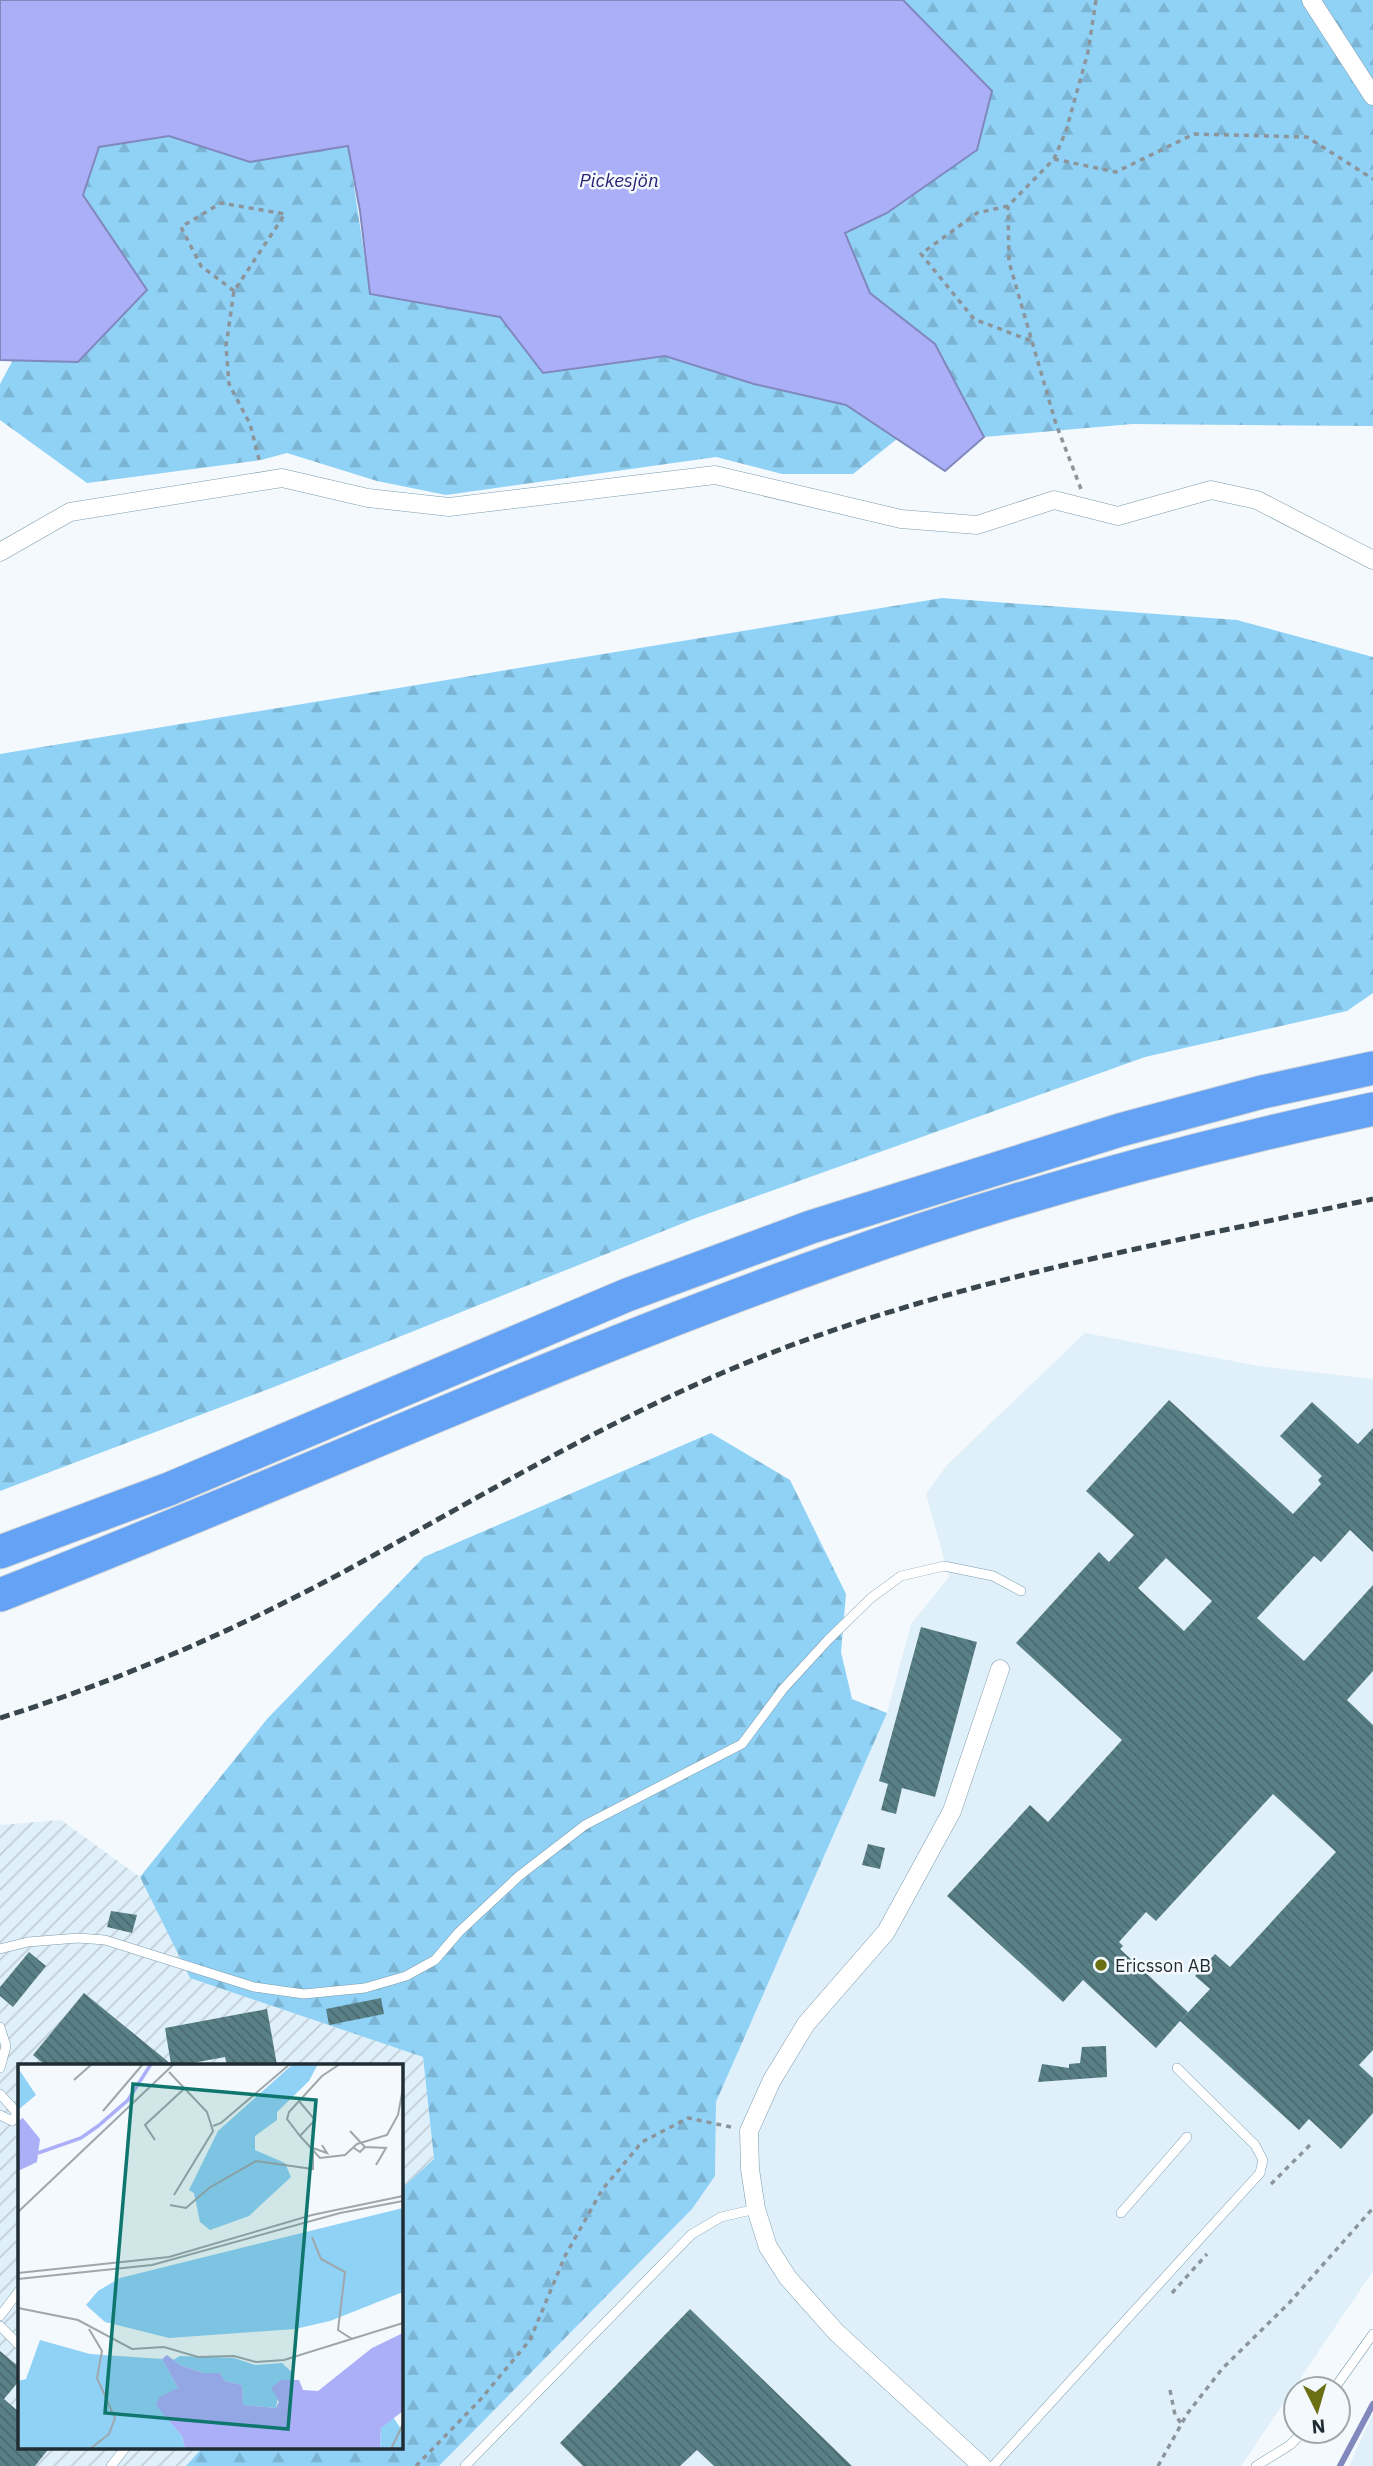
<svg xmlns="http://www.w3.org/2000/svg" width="1373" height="2466" font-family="'IBM Plex Sans',sans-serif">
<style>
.built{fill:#e0f0fa}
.industrial{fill:url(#industrial-furrows)}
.forest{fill:url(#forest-firs)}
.water{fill:#aaaff8;stroke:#8088bd;stroke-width:2}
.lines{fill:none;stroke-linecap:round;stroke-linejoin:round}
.stream{stroke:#8088bd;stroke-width:6}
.building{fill:url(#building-back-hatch);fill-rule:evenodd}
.lane-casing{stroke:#7c9cae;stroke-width:10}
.street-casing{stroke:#7c9cae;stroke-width:19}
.highway-casing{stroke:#d2d5d6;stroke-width:35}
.path{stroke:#8c959b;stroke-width:3.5;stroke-dasharray:5 5;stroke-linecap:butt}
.lane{stroke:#fff;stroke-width:9}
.street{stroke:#fff;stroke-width:18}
.highway{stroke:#64a2f6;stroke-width:33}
.rail{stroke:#3a464d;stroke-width:5;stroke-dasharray:10 5;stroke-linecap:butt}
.poi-dot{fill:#6b6f14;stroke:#f3f9fd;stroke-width:2.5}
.labels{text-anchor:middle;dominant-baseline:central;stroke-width:5;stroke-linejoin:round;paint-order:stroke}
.poi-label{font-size:18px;fill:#1f2c33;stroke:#f3f9fd;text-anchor:start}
.water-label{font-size:19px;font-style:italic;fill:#2b2275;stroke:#f3f9fd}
.inset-river{fill:none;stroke:#aaaff8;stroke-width:3.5}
.inset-road{fill:none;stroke:#9ea7ac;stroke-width:2}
.view{fill:#0f766e;fill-opacity:0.15;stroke:#0f766e;stroke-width:3.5}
.inset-edge{fill:none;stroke:#1f2c33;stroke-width:3.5}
</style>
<defs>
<pattern id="industrial-furrows" width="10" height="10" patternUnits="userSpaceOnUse" patternTransform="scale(1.75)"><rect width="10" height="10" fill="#e0f0fa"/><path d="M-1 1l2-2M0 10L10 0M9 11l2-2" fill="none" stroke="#c0ced7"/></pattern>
<pattern id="forest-firs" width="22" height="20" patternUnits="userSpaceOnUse" patternTransform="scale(1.75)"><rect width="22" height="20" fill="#90d2f6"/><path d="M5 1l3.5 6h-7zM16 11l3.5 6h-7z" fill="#7cb4d3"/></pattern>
<pattern id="building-back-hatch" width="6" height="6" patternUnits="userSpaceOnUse" patternTransform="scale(1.75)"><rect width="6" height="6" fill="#598086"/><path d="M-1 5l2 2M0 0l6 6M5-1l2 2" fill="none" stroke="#49696e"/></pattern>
</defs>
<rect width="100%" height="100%" fill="#f3f9fd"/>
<path class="built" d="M 1085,1333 L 1259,1366 L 1373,1379 L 1373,2271 L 1241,2466 L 439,2466 L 715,2176 L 716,2102 L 887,1713 L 911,1624 L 949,1577 L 926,1494 L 948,1464 Z
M 1373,2413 L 1373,2466 L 1349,2466 Z"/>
<path class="industrial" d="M 61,1820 L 140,1877 L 190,1978 L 423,2057 L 434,2160 L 401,2189 L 401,2065 L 19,2065 L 19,2447 L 203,2447 L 186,2466 L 0,2466 L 0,1825 Z"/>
<path class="forest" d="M 903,0 L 1373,0 L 1373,426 L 1132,424 L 984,437 L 935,344 L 870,293 L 845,232 L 887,213 L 992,91 Z
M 169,136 L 250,162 L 348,146 L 370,293 L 500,317 L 543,373 L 665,356 L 754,384 L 846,405 L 897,439 L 853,474 L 782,474 L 716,457 L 446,495 L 377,481 L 287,453 L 261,460 L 87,483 L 0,420 L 0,384 L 14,358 L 78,362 L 83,195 L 98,147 Z
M 942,598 L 1237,620 L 1373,657 L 1373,993 L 1347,1011 L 1145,1057 L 696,1218 L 274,1387 L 0,1491 L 0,754 Z
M 711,1433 L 790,1480 L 846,1594 L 841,1652 L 852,1699 L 887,1713 L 716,2102 L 715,2176 L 692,2209 L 439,2466 L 186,2466 L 203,2447 L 401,2447 L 401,2189 L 434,2159 L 423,2057 L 190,1978 L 140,1877 L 267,1719 L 424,1557 Z"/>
<path class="water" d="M 0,0 L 903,0 L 992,91 L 977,150 L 887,213 L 845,233 L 870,293 L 935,344 L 984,437 L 945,471 L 846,405 L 754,384 L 665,356 L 543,373 L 500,317 L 370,294 L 360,211 L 348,146 L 250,162 L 169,136 L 99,147 L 83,195 L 147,290 L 78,362 L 0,360 Z"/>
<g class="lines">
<path class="stream" d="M 1340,2466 L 1373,2404"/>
</g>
<path class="building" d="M 1169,1400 L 1293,1514 L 1321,1484 L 1318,1480 L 1322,1476 L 1280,1436 L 1312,1402 L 1358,1444 L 1373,1428 L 1373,1552 L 1350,1530 L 1321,1562 L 1314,1556 L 1257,1618 L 1304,1661 L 1373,1585 L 1373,1671 L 1347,1700 L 1373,1725 L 1373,2050 L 1359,2065 L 1373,2078 L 1373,2113 L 1341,2149 L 1309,2119 L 1299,2130 L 1180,2021 L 1210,1989 L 1195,1976 L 1215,1954 L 1230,1967 L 1336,1852 L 1273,1794 L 1156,1921 L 1146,1912 L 1119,1942 L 1123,1946 L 1120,1949 L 1188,2012 L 1156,2048 L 1083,1980 L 1063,2002 L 947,1896 L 1030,1805 L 1048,1822 L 1122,1740 L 1016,1643 L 1099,1552 L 1109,1562 L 1134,1535 L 1086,1491 ZM 1166,1558 L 1212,1601 L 1184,1631 L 1138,1588 Z
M 921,1627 L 977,1642 L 935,1797 L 902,1788 L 896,1814 L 881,1810 L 888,1784 L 879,1781 Z
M 868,1844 L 885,1848 L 880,1869 L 862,1865 Z
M 111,1911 L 137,1915 L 132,1933 L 107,1927 Z
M 29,1952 L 46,1966 L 13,2007 L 0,1996 L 0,1987 Z
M 84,1993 L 171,2064 L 165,2028 L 267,2009 L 277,2065 L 227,2065 L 225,2057 L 182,2065 L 45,2065 L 33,2055 Z
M 381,1998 L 384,2014 L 329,2025 L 326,2009 Z
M 1106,2046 L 1107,2077 L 1038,2082 L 1042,2064 L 1069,2068 L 1069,2064 L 1080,2063 L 1082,2047 Z
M 690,2309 L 852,2466 L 714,2466 L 697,2450 L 680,2466 L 583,2466 L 560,2443 Z
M 0,2351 L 19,2367 L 19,2381 L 4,2399 L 19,2412 L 19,2447 L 50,2447 L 35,2466 L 0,2466 Z"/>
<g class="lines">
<defs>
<path id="lane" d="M 0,1949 L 28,1942 L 78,1938 L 105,1940 L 254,1987 L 304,1994 L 365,1988 L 406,1976 L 435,1960 L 459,1932 L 519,1876 L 585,1825 L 742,1744 L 783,1689 L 828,1640 L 871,1598 L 901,1576 L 944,1566 L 993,1576 L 1021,1591
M 0,2027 L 6,2046 L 0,2068
M 0,2094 L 19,2115
M 0,2115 L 12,2121 L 17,2113
M 1121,2213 L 1187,2137
M 0,2316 L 19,2291
M 0,2326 L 19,2345
M 1334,2389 L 1373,2334
M 111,2466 L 126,2447
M 465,2466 L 692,2234 L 721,2217 L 756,2209
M 993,2466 L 1260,2173 L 1263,2160 L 1255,2145 L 1177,2068
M 1256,2466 L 1290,2445 L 1304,2431"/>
<path id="street" d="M 1311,0 L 1373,96
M 0,552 L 70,512 L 282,478 L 368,498 L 449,507 L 715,475 L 901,519 L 977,525 L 1054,500 L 1118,516 L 1211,490 L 1257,500 L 1373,560
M 982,2466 L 836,2332 L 788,2278 L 768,2247 L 756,2209 L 750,2169 L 749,2131 L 772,2080 L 806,2024 L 886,1932 L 952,1811 L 1000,1669"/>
<path id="highway" d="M 0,1552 L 169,1489 L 627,1295 L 811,1227 L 1120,1130 L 1262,1092 L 1373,1068
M 0,1595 C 276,1488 545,1363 823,1264 C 1002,1199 1187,1149 1373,1109"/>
</defs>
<use href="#lane" class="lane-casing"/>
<use href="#street" class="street-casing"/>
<use href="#highway" class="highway-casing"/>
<path class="path" d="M 1054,159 L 1116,172 L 1194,134 L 1307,137 L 1373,179
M 1008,206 L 977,213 L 921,254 L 974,319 L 1034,342
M 234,291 L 201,266 L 181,227 L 221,203 L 285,214 L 234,291 L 226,346 L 229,384 L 250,424 L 260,463
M 1081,489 L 1056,424 L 1009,262 L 1008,206 L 1054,159 L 1066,131 L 1088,52 L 1096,0
M 1271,2184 L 1312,2143
M 1172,2293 L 1207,2254
M 1170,2390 L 1175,2415 L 1181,2423
M 416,2466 L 480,2400 L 530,2340 L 565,2256 L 602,2190 L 642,2142 L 688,2118 L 731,2127
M 1158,2466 L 1187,2414 L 1222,2369 L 1290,2302 L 1373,2208"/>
<use href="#lane" class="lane"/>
<use href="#street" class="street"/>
<use href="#highway" class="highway"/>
<path class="rail" d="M 0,1718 C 121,1680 236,1630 347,1570 C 471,1502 592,1429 722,1373 C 929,1284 1154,1246 1373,1199"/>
</g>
<circle class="poi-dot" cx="1101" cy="1965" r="7"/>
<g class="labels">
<g class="poi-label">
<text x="1115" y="1965">Ericsson AB</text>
</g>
<g class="water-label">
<text x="619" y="180">Pickesjön</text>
</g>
</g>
<g transform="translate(18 2064)">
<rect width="385" height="385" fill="#f3f9fd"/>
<path d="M 275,0 L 300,0 L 291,17 L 259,48 L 259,56 L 237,72 L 237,86 L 267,99 L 273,113 L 231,152 L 192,166 L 182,158 L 176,129 L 171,126 L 200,67 ZM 0,4 L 18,31 L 0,46 ZM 385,144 L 385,228 L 312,257 L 277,265 L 151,274 L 87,258 L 68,241 L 80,227 L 102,214 ZM 22,276 L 72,290 L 144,295 L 160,324 L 139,341 L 164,372 L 167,385 L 0,385 L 0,317 L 8,315 ZM 162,292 L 216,294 L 237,301 L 264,299 L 276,310 L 272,317 L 263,316 L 258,344 L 225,341 L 224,321 L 207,317 L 202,309 L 185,309 L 162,301 L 155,296 ZM 375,353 L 385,368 L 385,385 L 362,385 L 363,364 Z" fill="#90d2f6"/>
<path d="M 5,54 L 22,75 L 19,98 L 0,107 L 0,57 ZM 385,269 L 385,347 L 363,364 L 362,385 L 167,385 L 164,372 L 138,341 L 141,333 L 160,324 L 144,295 L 149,291 L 162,301 L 185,309 L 202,309 L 207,317 L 224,321 L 225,341 L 258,344 L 261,338 L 253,324 L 263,316 L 281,316 L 285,326 L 300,327 L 354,284 Z" fill="#aaaff8"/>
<path class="inset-river" d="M 20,89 L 63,74 L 80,62 L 110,36 L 133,0"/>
<path class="inset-road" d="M 151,8 L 189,48 L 195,67 L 156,131M 56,16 L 74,0M 281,37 L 297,56 L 282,72 L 269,55 L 271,48 L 304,12 L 322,0M 85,47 L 125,0M 195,62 L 203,59 L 272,0M 332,67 L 347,83 L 342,88 L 336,84M 282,72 L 302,94 L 327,91 L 339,80 L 369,71 L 380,51 L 385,24M 137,76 L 127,61 L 167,24M 292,83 L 309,89 L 304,81M 347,83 L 368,84 L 358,101M 152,141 L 168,144 L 191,124 L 238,97 L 295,105 L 295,88M 0,148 L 156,0M 294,173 L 303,195 L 327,208 L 320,266 L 334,275M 0,209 L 151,193 L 294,151 L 385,132M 0,215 L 134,201 L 322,149 L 385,137M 0,244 L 60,256 L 114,285 L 146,283 L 180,293 L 216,292 L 238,298 L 266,296 L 385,259M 71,265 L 84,287 L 79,314 L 97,354 L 91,370 L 72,385M 373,385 L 385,360"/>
<path class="view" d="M 115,20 L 298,36 L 270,365 L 87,349 Z"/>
<rect width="385" height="385" class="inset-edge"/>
</g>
<g transform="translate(1317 2410) rotate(175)"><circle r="33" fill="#f3f9fd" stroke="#9ea7ac" stroke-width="2"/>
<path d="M0-5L12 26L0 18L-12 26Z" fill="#6b6f14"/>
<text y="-10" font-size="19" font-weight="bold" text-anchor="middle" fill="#1f2c33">N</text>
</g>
</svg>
